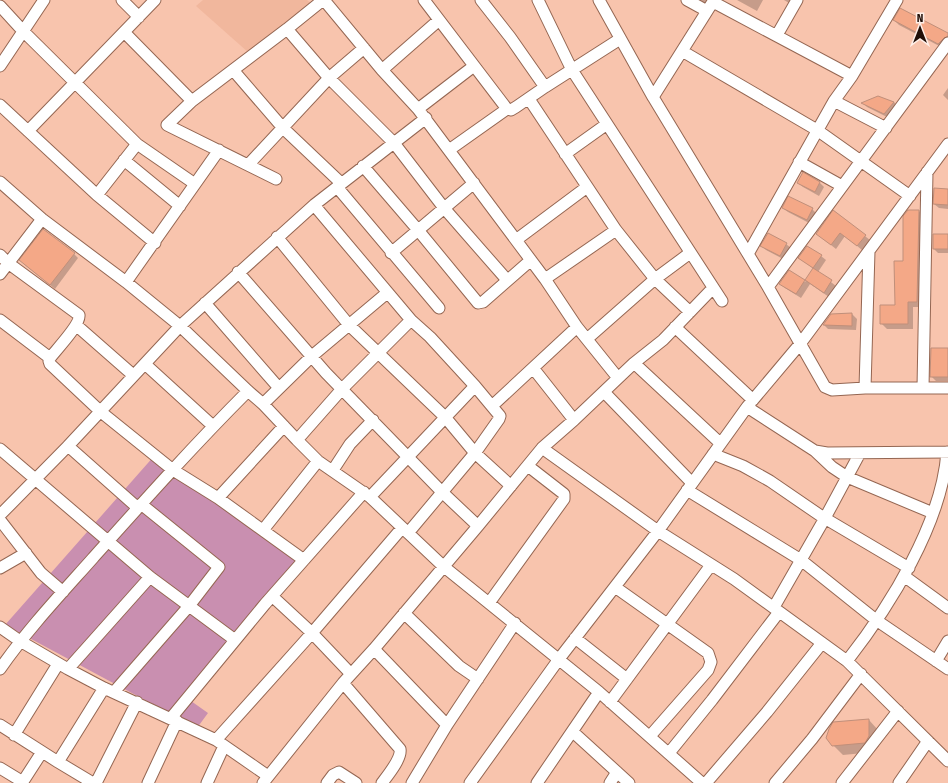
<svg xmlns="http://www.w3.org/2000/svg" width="948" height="783" font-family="'Fira Sans Condensed',sans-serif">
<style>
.built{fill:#f1b79d}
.green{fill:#c98fb0}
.shadow{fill:#0003}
.building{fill:#f4a887;stroke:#c08f7a}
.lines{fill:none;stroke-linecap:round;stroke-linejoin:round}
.minor-casing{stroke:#946652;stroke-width:13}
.minor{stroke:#fff;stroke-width:11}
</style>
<rect width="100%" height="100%" fill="#f8c4ad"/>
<path class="built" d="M 203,0 L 307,0 L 312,4 L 249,53 L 196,6 Z"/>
<path class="green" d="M 155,455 L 303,560 L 191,701 L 208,713 L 197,728 L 5,625 Z"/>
<path class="shadow" d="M 697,0 L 714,0 L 710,7 Z
M 737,0 L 763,0 L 757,11 Z
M 784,0 L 798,0 L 794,6 Z
M 894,20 L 948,34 L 948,43 L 943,48 L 899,25 Z
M 948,88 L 948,100 L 943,95 Z
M 878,97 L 894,102 L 898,107 L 889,118 L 867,107 L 863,103 Z
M 798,183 L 820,183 L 824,187 L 819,196 L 803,187 Z
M 948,190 L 948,209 L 939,208 L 934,204 Z
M 783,208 L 812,209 L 817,214 L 811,224 L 788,212 Z
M 919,211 L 924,216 L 922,307 L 913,307 L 913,329 L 887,329 L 881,323 L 896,306 Z
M 834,212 L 870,240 L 862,250 L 845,236 L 836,249 L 822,238 Z
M 948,235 L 948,253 L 938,253 L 934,249 Z
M 786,244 L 791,248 L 785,260 L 766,250 L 762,246 Z
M 74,254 L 78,258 L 55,289 L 25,265 Z
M 821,256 L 826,260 L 818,272 L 836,286 L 829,297 L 810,284 L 801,298 L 785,288 L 780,284 L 789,272 L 805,282 L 814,269 L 799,258 Z
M 852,314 L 857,319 L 856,330 L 828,329 L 824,325 L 832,315 Z
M 948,349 L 948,381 L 936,381 L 931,376 Z
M 869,720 L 878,730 L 879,746 L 874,752 L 843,755 L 833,745 Z"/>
<path class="building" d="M 900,8 L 948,33 L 948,36 L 943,39 L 938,44 L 893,20 Z
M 878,96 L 894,102 L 884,114 L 861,103 Z
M 803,172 L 820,182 L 815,192 L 797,183 Z
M 934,188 L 948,189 L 948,205 L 933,204 Z
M 788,196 L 813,208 L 807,220 L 782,208 Z
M 833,210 L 866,235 L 857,246 L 840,233 L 831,245 L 816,234 Z
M 908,210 L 919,210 L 917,302 L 908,302 L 908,324 L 880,324 L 880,305 L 895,305 L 894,261 L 903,261 L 903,216 Z
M 43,229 L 75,253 L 50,285 L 19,260 Z
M 768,233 L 787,243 L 780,256 L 760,246 Z
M 933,234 L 948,234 L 948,249 L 933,249 Z
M 807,246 L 822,255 L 813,268 L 798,258 Z
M 813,268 L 832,280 L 824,293 L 805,280 Z
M 789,270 L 805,280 L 796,294 L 779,284 Z
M 852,313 L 852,326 L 823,325 L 831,314 Z
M 931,348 L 948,348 L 948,377 L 930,377 Z
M 869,719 L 869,736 L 865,743 L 832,746 L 826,738 L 829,729 L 833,722 Z"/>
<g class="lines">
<defs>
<path id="minor" d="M 122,0 L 139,17
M 324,0 L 382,70 L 418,109 L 545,279 L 577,327 L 618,378
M 424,0 L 507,109
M 481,0 L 510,37 L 545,87
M 538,0 L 572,70 L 722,301
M 599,0 L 653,97 L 768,287 L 825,387 L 832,390 L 865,388 L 948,388
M 687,0 L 707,11
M 713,2 L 852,76
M 0,6 L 23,31 L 137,144 L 97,195
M 287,29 L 329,78 L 394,143 L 444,208 L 507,280
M 124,32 L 192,101
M 777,35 L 797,0
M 682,51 L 817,130 L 910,196
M 0,66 L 44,0
M 233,70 L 283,128 L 341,183
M 382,70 L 439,20
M 653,97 L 714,0
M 529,99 L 616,230 L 655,279 L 690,312
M 834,101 L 886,128
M 0,105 L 97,195 L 155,243
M 418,109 L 474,66
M 28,131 L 155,0
M 137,144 L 195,184
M 449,150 L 507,109 L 511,110 L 516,107 L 545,87 L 620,39
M 565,154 L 607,124
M 124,160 L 180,206
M 799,162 L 842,186
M 248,165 L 329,78 L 364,48
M 363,166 L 418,230 L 478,303 L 483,302 L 531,260
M 276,179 L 167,125 L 192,101 L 287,29 L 323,0
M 0,182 L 42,219 L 126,282 L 180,326 L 248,391 L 263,404 L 297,440 L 318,461 L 370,497 L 443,566 L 599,692 L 702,783
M 337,187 L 439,308
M 314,205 L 411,320 L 430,337 L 475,386 L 500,416 L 499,419 L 475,453 L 408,533
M 277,237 L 349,325 L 445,417 L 475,453 L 511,486
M 516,240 L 587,187
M 391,253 L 474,183
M 748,254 L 834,101 L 852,76 L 897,0
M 0,255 L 8,263 L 79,315 C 81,324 56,350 50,358 L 49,361 L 50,364 L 101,412 L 173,470 L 218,498 L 304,560
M 238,272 L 326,373 L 442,492 L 478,526
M 0,274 L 42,219
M 545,279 L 616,230
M 126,282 L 219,150
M 768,287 L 948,43
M 205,303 L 279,388
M 0,320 L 50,358
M 76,325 L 133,375
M 675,327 L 753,400
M 587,339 L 655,279 L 690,253
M 634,363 L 720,443
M 145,364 L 213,426
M 533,368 L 574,420
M 865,388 L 869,251
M 923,388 L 927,172
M 604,392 L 692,483
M 263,404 L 312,356 L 387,293
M 492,406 L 577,327
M 747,407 L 815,451 L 827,453 L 948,452
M 297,440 L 342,389 L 411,320
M 68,446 L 138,508
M 542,448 L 658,531 L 734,579 L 847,661 L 948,761
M 0,449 L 150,577 L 235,640
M 815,451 L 832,467 L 847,477 L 933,513
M 713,454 L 743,466 L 770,481 L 821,516 L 909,568
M 333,470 L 350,444 L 373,420
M 687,490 L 801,560 L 876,620 L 948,669
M 370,497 L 475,386
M 218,498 L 284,426
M 0,515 L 68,446 L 180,326 L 314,205 L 426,118
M 0,520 L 41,573 L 63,592
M 263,530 L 318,461
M 0,568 L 26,553
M 904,576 L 948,608
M 615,587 L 708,653 L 711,662 L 708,670 L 650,736
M 272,596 L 312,633 L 351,674
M 489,603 L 564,499 L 564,494 L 528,466
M 774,607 L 825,518 L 860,453
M 404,613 L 459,666 L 478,679
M 0,627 L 20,641 L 68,669 L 104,688 L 216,740 L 268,776
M 575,638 L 627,679
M 374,649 L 447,725
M 847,661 C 890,606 942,523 947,452
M 936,661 L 948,641
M 0,669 C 28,629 61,594 93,558 C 144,501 194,445 248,391
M 68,669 L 150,577
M 343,683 L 400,749 C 402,758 388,775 382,783
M 114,692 L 189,606 L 219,567 L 141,504
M 610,702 L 711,565
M 171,718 L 265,604 L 364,492
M 0,725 L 58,762 L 93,783
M 573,732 L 629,783
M 14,735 L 58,664
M 216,740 L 312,633 L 402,528
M 669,753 L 712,700 L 779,612
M 58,762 L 104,688
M 0,768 L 23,782
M 22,783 L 42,752
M 96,783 L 137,702
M 148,783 L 177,721
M 207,783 L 224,746
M 263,783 L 343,683 L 374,649 L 478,526 L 542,448 L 574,420 L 634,363 L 663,340 L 713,288
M 327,783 L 333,775 L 339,772 L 356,783
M 412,783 L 447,725 L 515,623
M 470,783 L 559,659 L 658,531 L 747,407 L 800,344 L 948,144
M 537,783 L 599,692
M 610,783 L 617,772
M 706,783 L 767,712 L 822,643
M 775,783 L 812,739 L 861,674
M 842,783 L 898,711
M 899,783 L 928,741"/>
</defs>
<use href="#minor" class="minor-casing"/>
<use href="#minor" class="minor"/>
</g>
<g transform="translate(920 28)" stroke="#feeee7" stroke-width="3" paint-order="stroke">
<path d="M0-3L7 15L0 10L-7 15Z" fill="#200e07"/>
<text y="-6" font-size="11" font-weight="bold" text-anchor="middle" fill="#200e07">N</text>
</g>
</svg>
